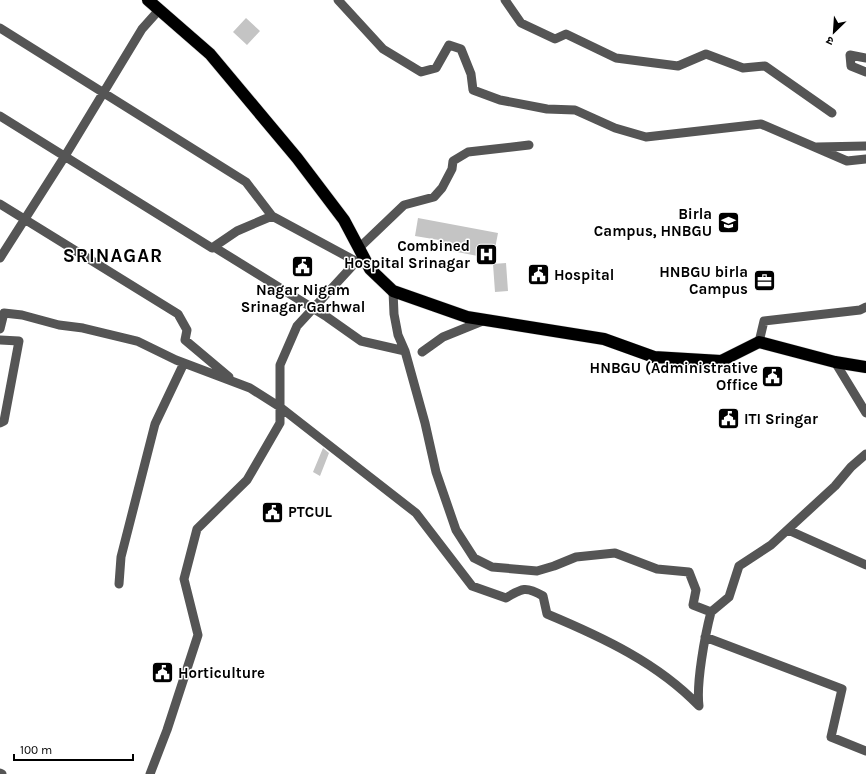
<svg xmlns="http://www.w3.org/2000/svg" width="866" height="774" font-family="Karla,'Noto Sans Devanagari',sans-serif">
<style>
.building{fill:#c4c4c4}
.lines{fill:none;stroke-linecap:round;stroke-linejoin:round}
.highway-casing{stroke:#dbdbdb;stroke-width:13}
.minor{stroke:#555;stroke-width:9}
.highway{stroke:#000;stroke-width:12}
.labels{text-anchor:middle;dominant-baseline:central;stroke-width:3;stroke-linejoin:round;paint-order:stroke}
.poi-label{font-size:15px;font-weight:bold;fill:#000;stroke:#fff;text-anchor:end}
.district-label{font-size:19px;font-weight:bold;letter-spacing:1px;fill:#000;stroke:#fff}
</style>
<rect width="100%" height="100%" fill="#fff"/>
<path class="building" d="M 246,18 L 260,31 L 247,45 L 233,32 Z
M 418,218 L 498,233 L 493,259 L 437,248 L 439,240 L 415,236 Z
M 506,263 L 508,291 L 495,292 L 493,264 Z
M 323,448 L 329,453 L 320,476 L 313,472 Z"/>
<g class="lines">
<defs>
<path id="highway" d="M 148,0 L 210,54 L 297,158 L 344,220 L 370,269 L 393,291 L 467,317 L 604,339 L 654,357 L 721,361 L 759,342 L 835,362 L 866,367"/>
</defs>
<use href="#highway" class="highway-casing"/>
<path class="minor" d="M 338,0 L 383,49 L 421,72 L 436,68 L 449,45 L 461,49 L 471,74 L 473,90 L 500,100 L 547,109 L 575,110 L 615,128 L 646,137 L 761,124 L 847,161 L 866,159
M 505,0 L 521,23 L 555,39 L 566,34 L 616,58 L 678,66 L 706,54 L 743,68 L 765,66 L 832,113
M 0,28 L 246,182 L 272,216 L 361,264
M 866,58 L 850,55 L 851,66 L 866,72
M 0,116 L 212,248 L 237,231 L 272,216
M 817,147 L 866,146
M 0,204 L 178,314 L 187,330 L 185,340 L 229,377
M 214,247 L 327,317 L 361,341 L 405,351
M 359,248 L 404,205 L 434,197 L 442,188 L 452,169 L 453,161 L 468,152 L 529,145
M 0,258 L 65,156 L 142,29 L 159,10
M 0,329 L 4,313 L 22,315 L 59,325 L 83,328 L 137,341 L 176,360 L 250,388 L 280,407 L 416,513 L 472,586 L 506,598 C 522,588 526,586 543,596 L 547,614 C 602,637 658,663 699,706 C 696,683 705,635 711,612 L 693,605 L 696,590 L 689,572 L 657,569 L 615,553 L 576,557 L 554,566 L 537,571 L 492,567 L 474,558 L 456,530 L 436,472 L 425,423 L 405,351 L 398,335 L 394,314 L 393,291
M 0,340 L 19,341 L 4,421 L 0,423
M 759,342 L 764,321 L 860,310 L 866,307
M 422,352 L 443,337 L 485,320
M 835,362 L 866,413
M 788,530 L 866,565
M 119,584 L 121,557 L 155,424 L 184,363
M 711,612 L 729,597 L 739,566 L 771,545 L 835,486 L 851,467 L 866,454
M 705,637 L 842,689 L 831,737 L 866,751
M 0,773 L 2,774
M 150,774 L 167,730 L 198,635 L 184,579 L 197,529 L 247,480 L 280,423 L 280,365 L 297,326 L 356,262"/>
<use href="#highway" class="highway"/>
</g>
<defs>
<symbol id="university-square" viewBox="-11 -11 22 22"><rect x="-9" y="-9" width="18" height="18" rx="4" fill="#000" stroke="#fff"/><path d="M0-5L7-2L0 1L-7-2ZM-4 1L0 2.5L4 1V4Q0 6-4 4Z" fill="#fff"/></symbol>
<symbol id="hospital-square" viewBox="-11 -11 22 22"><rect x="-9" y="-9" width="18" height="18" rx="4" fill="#000" stroke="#fff"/><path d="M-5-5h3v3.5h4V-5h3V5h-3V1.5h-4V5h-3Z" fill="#fff"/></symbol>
<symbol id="civic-square" viewBox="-11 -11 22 22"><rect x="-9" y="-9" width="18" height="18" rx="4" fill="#000" stroke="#fff"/><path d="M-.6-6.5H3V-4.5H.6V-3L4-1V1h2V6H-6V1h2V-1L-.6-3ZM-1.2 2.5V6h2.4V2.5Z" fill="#fff"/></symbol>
<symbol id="office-square" viewBox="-11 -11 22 22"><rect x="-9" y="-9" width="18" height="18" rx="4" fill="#000" stroke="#fff"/><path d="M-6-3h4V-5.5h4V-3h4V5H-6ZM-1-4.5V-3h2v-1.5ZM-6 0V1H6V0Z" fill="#fff"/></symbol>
</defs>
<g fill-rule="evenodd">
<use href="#university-square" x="716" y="210" width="25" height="25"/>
<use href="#hospital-square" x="474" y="242" width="25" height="25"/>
<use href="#civic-square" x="290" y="254" width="25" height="25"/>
<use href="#civic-square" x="526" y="262" width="25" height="25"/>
<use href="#office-square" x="752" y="268" width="25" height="25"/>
<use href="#civic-square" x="760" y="364" width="25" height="25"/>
<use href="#civic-square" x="716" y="406" width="25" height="25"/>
<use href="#civic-square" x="260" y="500" width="25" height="25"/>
<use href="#civic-square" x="150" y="660" width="25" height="25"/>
</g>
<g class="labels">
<g class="poi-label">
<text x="712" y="214">Birla<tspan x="712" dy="17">Campus, HNBGU</tspan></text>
<text x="470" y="246">Combined<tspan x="470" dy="17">Hospital Srinagar</tspan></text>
<text x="748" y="272">HNBGU birla<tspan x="748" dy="17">Campus</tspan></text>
<text x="554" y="275" text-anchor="start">Hospital</text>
<text x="303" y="290" text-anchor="middle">Nagar Nigam<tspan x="303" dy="17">Srinagar Garhwal</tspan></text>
<text x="758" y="368">HNBGU (Administrative<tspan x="758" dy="17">Office</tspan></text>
<text x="744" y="419" text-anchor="start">ITI Sringar</text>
<text x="288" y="512" text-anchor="start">PTCUL</text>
<text x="178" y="673" text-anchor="start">Horticulture</text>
</g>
<g class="district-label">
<text x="113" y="256">SRINAGAR</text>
</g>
</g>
<g transform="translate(834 32) rotate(205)" stroke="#ffffff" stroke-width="3" paint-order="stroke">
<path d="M0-3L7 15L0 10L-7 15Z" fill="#000000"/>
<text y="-6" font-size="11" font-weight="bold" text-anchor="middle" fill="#000000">उ</text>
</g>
<path d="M14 754v6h119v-6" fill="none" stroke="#000000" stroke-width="2"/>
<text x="20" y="754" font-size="12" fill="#000000" stroke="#ffffff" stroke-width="3" paint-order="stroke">100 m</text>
</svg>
